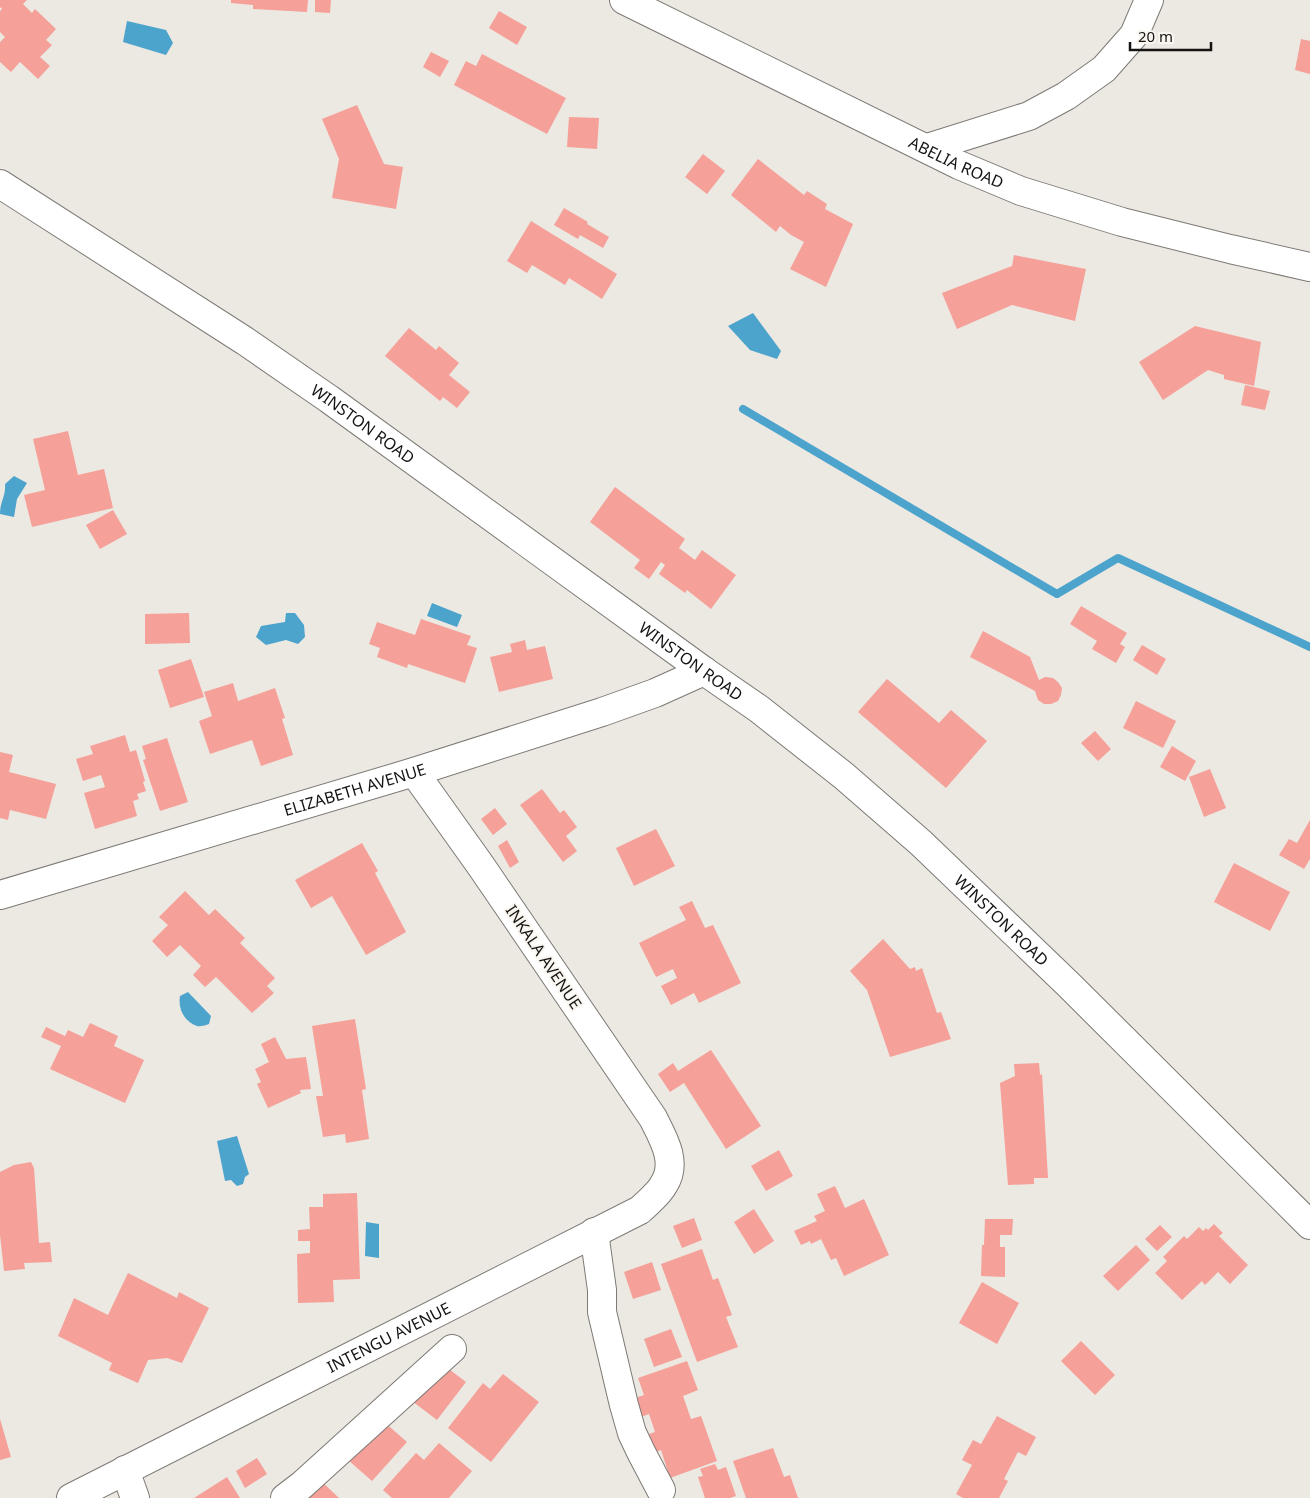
<svg xmlns="http://www.w3.org/2000/svg" width="1310" height="1498" font-family="'Noto Sans',sans-serif">
<style>
.water{fill:#4ca4cc}
.lines{fill:none;stroke-linecap:round;stroke-linejoin:round}
.stream{stroke:#4ca4cc;stroke-width:8}
.building{fill:#f5a098}
.minor-casing{stroke:#7d7a75;stroke-width:30}
.minor{stroke:#fff;stroke-width:28}
.labels{text-anchor:middle;dominant-baseline:central;stroke-width:4;stroke-linejoin:round;paint-order:stroke}
.street-label{font-size:16px;fill:#151412;stroke:#f9f5ef}
</style>
<rect width="100%" height="100%" fill="#ece8e2"/>
<path class="water" d="M 127,21 L 166,30 L 173,43 L 166,55 L 123,42 Z
M 753,313 L 781,351 L 777,359 L 750,350 L 728,326 Z
M 14,476 L 27,483 L 17,499 L 14,517 L 0,514 C 0,501 6,497 5,484 Z
M 432,603 L 462,615 L 457,627 L 427,616 Z
M 286,613 L 295,613 L 304,625 L 305,637 L 298,644 L 286,640 L 266,645 L 256,637 L 261,626 L 285,622 Z
M 188,992 L 211,1016 L 209,1024 C 206,1025 200,1027 197,1026 C 183,1021 178,1008 180,996 Z
M 237,1136 L 249,1174 L 245,1177 L 243,1184 L 237,1186 L 231,1180 L 225,1181 L 217,1141 Z
M 366,1222 L 379,1224 L 379,1258 L 365,1256 Z"/>
<g class="lines">
<path class="stream" d="M 743,409 L 1057,594 L 1118,558 L 1310,647"/>
</g>
<path class="building" d="M 0,0 L 27,0 L 23,4 L 32,13 L 35,9 L 56,29 L 46,40 L 52,45 L 40,57 L 50,66 L 38,79 L 20,62 L 11,72 L 0,62 L 0,42 L 5,37 L 0,32 L 0,11 L 2,9 L 0,7 Z
M 231,0 L 308,0 L 307,12 L 253,9 L 253,5 L 231,3 Z
M 315,0 L 331,0 L 330,13 L 315,12 Z
M 499,11 L 527,27 L 517,45 L 489,28 Z
M 1301,39 L 1310,41 L 1310,74 L 1295,70 Z
M 431,52 L 449,61 L 440,77 L 423,67 Z
M 482,54 L 566,98 L 547,134 L 454,85 L 466,61 L 476,66 Z
M 357,105 L 384,164 L 403,167 L 396,209 L 332,198 L 339,159 L 322,119 Z
M 569,117 L 599,118 L 597,149 L 567,147 Z
M 703,154 L 725,171 L 707,194 L 685,177 Z
M 758,159 L 804,195 L 807,191 L 827,204 L 825,209 L 853,224 L 826,287 L 790,269 L 804,242 L 791,235 L 780,226 L 776,232 L 731,195 Z
M 564,208 L 588,222 L 587,224 L 609,237 L 603,248 L 580,235 L 578,239 L 554,225 Z
M 531,221 L 617,274 L 602,299 L 569,278 L 565,285 L 532,265 L 527,273 L 507,261 Z
M 1014,255 L 1086,269 L 1075,321 L 1012,305 L 957,329 L 942,293 L 1012,266 Z
M 1195,326 L 1261,342 L 1254,386 L 1224,379 L 1224,375 L 1208,370 L 1163,400 L 1139,362 Z
M 409,328 L 436,350 L 439,346 L 459,363 L 449,375 L 470,392 L 457,408 L 443,397 L 440,401 L 385,356 Z
M 1245,385 L 1270,391 L 1265,410 L 1241,405 Z
M 68,431 L 78,475 L 104,469 L 113,508 L 32,527 L 24,495 L 45,490 L 33,439 Z
M 615,487 L 685,539 L 679,548 L 695,560 L 702,550 L 736,575 L 711,609 L 687,590 L 685,593 L 659,574 L 665,565 L 661,562 L 649,579 L 634,568 L 640,560 L 590,522 Z
M 113,510 L 127,534 L 100,549 L 86,525 Z
M 1081,606 L 1127,633 L 1120,644 L 1125,647 L 1116,663 L 1092,649 L 1097,641 L 1070,624 Z
M 189,613 L 190,643 L 145,644 L 145,614 Z
M 421,619 L 471,636 L 467,645 L 477,648 L 465,683 L 408,664 L 407,668 L 377,657 L 380,648 L 369,644 L 377,622 L 415,635 Z
M 983,631 L 1030,657 L 1039,680 L 1045,677 L 1053,678 L 1058,682 L 1062,688 L 1061,695 L 1058,701 L 1051,704 L 1044,704 L 1038,700 L 1035,691 L 970,657 Z
M 525,640 L 527,650 L 545,646 L 553,679 L 499,692 L 490,657 L 512,652 L 510,644 Z
M 1142,645 L 1166,659 L 1157,675 L 1133,660 Z
M 191,659 L 204,697 L 170,708 L 158,670 Z
M 887,679 L 939,723 L 951,710 L 987,741 L 946,788 L 858,712 Z
M 233,683 L 238,701 L 275,688 L 285,718 L 282,719 L 293,755 L 261,766 L 252,740 L 210,754 L 199,721 L 212,716 L 204,692 Z
M 1136,701 L 1176,721 L 1163,748 L 1123,728 Z
M 1095,731 L 1111,749 L 1098,761 L 1081,743 Z
M 125,735 L 130,752 L 136,750 L 145,781 L 143,782 L 146,791 L 137,794 L 139,799 L 133,801 L 137,816 L 95,829 L 84,793 L 105,787 L 101,775 L 83,781 L 76,759 L 93,754 L 90,746 Z
M 167,738 L 188,802 L 160,811 L 143,760 L 146,759 L 142,746 Z
M 1172,746 L 1196,761 L 1185,781 L 1160,767 Z
M 0,752 L 13,755 L 9,772 L 56,784 L 46,819 L 10,810 L 8,820 L 0,818 Z
M 1210,769 L 1226,808 L 1204,817 L 1189,777 Z
M 542,789 L 560,813 L 564,810 L 577,827 L 566,836 L 577,851 L 563,862 L 520,805 Z
M 495,808 L 507,824 L 493,835 L 481,819 Z
M 1310,820 L 1310,859 L 1304,869 L 1279,855 L 1289,839 L 1297,843 Z
M 656,829 L 675,866 L 634,886 L 616,848 Z
M 507,840 L 519,862 L 510,868 L 498,846 Z
M 362,843 L 378,871 L 375,873 L 406,932 L 366,955 L 332,896 L 311,908 L 295,880 Z
M 1234,863 L 1290,892 L 1270,931 L 1214,902 Z
M 185,891 L 209,915 L 215,909 L 245,938 L 240,943 L 275,978 L 267,986 L 274,993 L 252,1013 L 216,977 L 205,987 L 193,975 L 201,966 L 180,945 L 167,957 L 152,941 L 168,925 L 159,917 Z
M 692,901 L 705,928 L 713,925 L 741,983 L 699,1003 L 694,993 L 671,1005 L 661,986 L 677,978 L 673,969 L 656,977 L 639,943 L 686,920 L 679,907 Z
M 883,939 L 910,969 L 915,967 L 916,971 L 922,968 L 937,1013 L 941,1012 L 951,1039 L 890,1057 L 867,990 L 850,971 Z
M 355,1019 L 366,1089 L 362,1090 L 369,1139 L 346,1143 L 345,1134 L 323,1137 L 316,1096 L 323,1096 L 312,1026 Z
M 90,1023 L 118,1036 L 114,1046 L 144,1060 L 125,1103 L 50,1069 L 61,1046 L 41,1037 L 46,1027 L 65,1036 L 68,1030 L 83,1037 Z
M 275,1037 L 286,1059 L 306,1057 L 311,1089 L 300,1090 L 301,1093 L 268,1108 L 257,1084 L 261,1082 L 255,1069 L 269,1062 L 261,1044 Z
M 711,1050 L 761,1126 L 726,1149 L 684,1083 L 670,1092 L 658,1074 L 673,1063 L 678,1071 Z
M 1039,1063 L 1040,1075 L 1042,1074 L 1048,1178 L 1034,1178 L 1034,1184 L 1008,1185 L 1000,1083 L 1015,1076 L 1014,1064 Z
M 779,1150 L 793,1176 L 766,1191 L 751,1166 Z
M 31,1162 L 34,1168 L 39,1243 L 50,1242 L 52,1262 L 24,1263 L 25,1269 L 4,1271 L 0,1235 L 0,1172 L 14,1165 Z
M 835,1186 L 845,1208 L 864,1199 L 889,1255 L 844,1276 L 836,1258 L 831,1260 L 821,1239 L 811,1244 L 810,1241 L 801,1245 L 794,1231 L 817,1221 L 814,1216 L 825,1211 L 817,1194 Z
M 357,1193 L 360,1279 L 333,1280 L 334,1302 L 298,1303 L 297,1254 L 310,1253 L 310,1241 L 298,1241 L 298,1230 L 310,1229 L 309,1207 L 323,1207 L 323,1194 Z
M 754,1209 L 774,1241 L 754,1254 L 734,1222 Z
M 694,1218 L 702,1240 L 682,1248 L 673,1226 Z
M 985,1219 L 1013,1219 L 1012,1235 L 1000,1235 L 1000,1247 L 1005,1247 L 1005,1277 L 981,1276 L 982,1245 L 984,1245 Z
M 1214,1224 L 1223,1233 L 1219,1236 L 1248,1265 L 1230,1284 L 1218,1272 L 1205,1285 L 1202,1281 L 1182,1300 L 1155,1273 L 1167,1261 L 1163,1257 L 1184,1236 L 1187,1239 L 1199,1227 L 1203,1231 L 1206,1228 L 1208,1230 Z
M 1160,1225 L 1172,1237 L 1157,1251 L 1145,1239 Z
M 1136,1245 L 1150,1260 L 1118,1291 L 1103,1276 Z
M 702,1249 L 713,1280 L 718,1278 L 732,1315 L 726,1317 L 738,1347 L 697,1362 L 661,1264 Z
M 652,1262 L 661,1290 L 633,1299 L 624,1272 Z
M 128,1273 L 177,1298 L 179,1292 L 209,1308 L 182,1363 L 167,1358 L 148,1360 L 138,1383 L 109,1370 L 112,1363 L 58,1336 L 74,1298 L 108,1315 Z
M 982,1282 L 1019,1303 L 997,1344 L 959,1323 Z
M 671,1329 L 682,1357 L 654,1367 L 644,1339 Z
M 1081,1341 L 1115,1375 L 1095,1395 L 1061,1361 Z
M 687,1361 L 698,1390 L 683,1396 L 691,1419 L 701,1416 L 717,1461 L 670,1478 L 661,1450 L 656,1452 L 649,1434 L 655,1432 L 649,1414 L 638,1418 L 632,1399 L 644,1395 L 638,1378 Z
M 441,1363 L 466,1382 L 437,1420 L 412,1401 Z
M 503,1374 L 539,1402 L 491,1462 L 448,1428 L 483,1383 L 490,1389 Z
M 997,1416 L 1036,1437 L 1026,1456 L 1018,1452 L 1004,1479 L 1008,1481 L 999,1498 L 963,1498 L 956,1494 L 972,1465 L 962,1460 L 973,1440 L 981,1444 Z
M 0,1419 L 11,1457 L 0,1460 Z
M 383,1421 L 407,1442 L 372,1481 L 348,1460 Z
M 439,1443 L 472,1471 L 449,1498 L 392,1498 L 383,1490 L 416,1453 L 424,1460 Z
M 773,1448 L 784,1477 L 790,1475 L 798,1498 L 746,1498 L 733,1461 Z
M 257,1458 L 267,1474 L 245,1488 L 236,1471 Z
M 715,1464 L 718,1470 L 726,1467 L 736,1496 L 730,1498 L 705,1498 L 698,1477 L 703,1476 L 700,1469 Z
M 227,1477 L 240,1498 L 194,1498 Z
M 319,1479 L 339,1498 L 301,1498 Z"/>
<g class="lines">
<defs>
<g id="minor">
<path id="s1" d="M 624,0 L 959,165 L 1021,191 L 1122,222 L 1230,249 L 1310,267"/>
<path d="M 927,148 L 1029,116 L 1066,96 L 1104,69 L 1134,35 L 1149,0"/>
<path id="s2" d="M 0,184 L 245,341 L 329,399 L 704,671 L 759,709 L 844,776 L 921,843 L 1069,985 L 1310,1225"/>
<path id="s3" d="M 0,895 L 414,772 L 602,712 L 655,693 L 704,671"/>
<path d="M 594,1232 L 602,1290 L 602,1312 L 624,1405 L 632,1433 L 641,1452 L 661,1490"/>
<path d="M 125,1470 L 135,1498"/>
<path id="s4" d="M 71,1498 L 640,1210 C 648,1202 659,1194 664,1184 C 678,1162 663,1138 653,1118 L 481,866 L 414,772"/>
<path d="M 285,1498 L 302,1485 L 452,1349"/>
</g>
</defs>
<use href="#minor" class="minor-casing"/>
<use href="#minor" class="minor"/>
</g>
<g class="labels">
<g class="street-label">
<text stroke="none"><textPath href="#s1" startOffset="370">ABELIA ROAD</textPath></text>
<text stroke="none"><textPath href="#s2" startOffset="435">WINSTON ROAD</textPath></text>
<text stroke="none"><textPath href="#s2" startOffset="840">WINSTON ROAD</textPath></text>
<text stroke="none"><textPath href="#s3" startOffset="370">ELIZABETH AVENUE</textPath></text>
<text stroke="none"><textPath href="#s2" startOffset="1245">WINSTON ROAD</textPath></text>
<text transform="translate(544 957) rotate(56)">INKALA AVENUE</text>
<text stroke="none"><textPath href="#s4" startOffset="356">INTENGU AVENUE</textPath></text>
</g>
</g>
<path d="M1130 42v8h81v-8" fill="none" stroke="#151412" stroke-width="2.5"/>
<text x="1138" y="42" font-size="15" fill="#151412" stroke="#f9f5ef" stroke-width="4" paint-order="stroke">20 m</text>
</svg>
